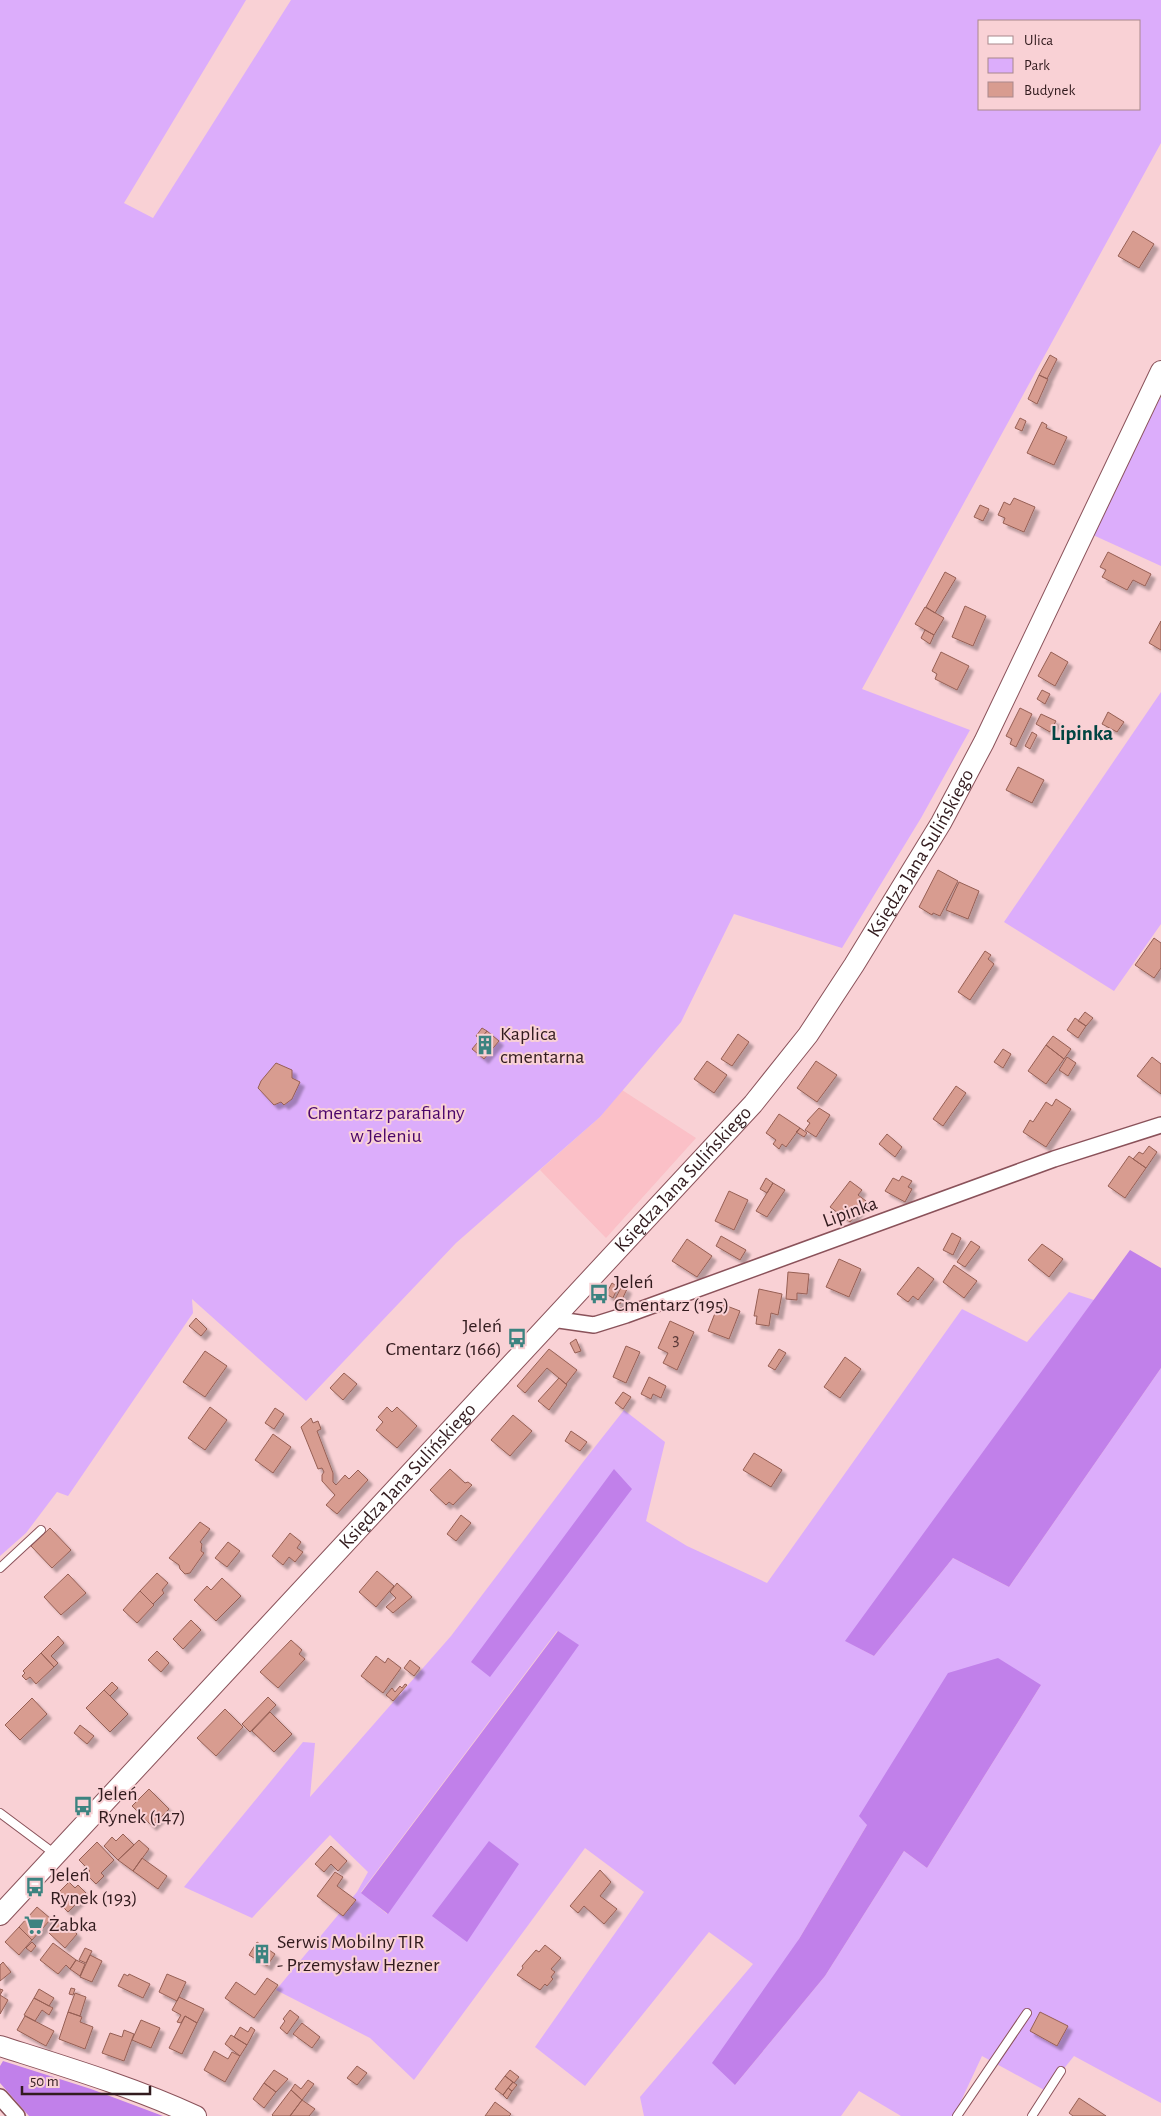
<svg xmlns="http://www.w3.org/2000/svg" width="1161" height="2116" font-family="'Alegreya Sans',sans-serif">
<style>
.built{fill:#fbc0c7}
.green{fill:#dcadfb;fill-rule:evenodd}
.forest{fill:#c180ea}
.building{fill:#d89c90;stroke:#965f54;filter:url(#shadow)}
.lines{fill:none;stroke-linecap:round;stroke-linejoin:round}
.service-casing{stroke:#8a525a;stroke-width:10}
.minor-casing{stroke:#8a525a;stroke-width:18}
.tertiary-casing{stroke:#8a525a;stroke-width:22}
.service{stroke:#fff;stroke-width:8}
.minor{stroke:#fff;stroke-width:15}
.tertiary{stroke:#fff;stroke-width:20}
.labels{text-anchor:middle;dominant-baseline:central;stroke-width:4;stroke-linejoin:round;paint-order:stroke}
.number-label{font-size:18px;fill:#5c3b3a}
.street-label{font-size:20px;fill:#321b1e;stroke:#f9d1d5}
.poi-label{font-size:20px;fill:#321b1e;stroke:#f9d1d5;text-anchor:start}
.park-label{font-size:20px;fill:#4b066a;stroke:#f9d1d5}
.neighbourhood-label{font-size:21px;font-weight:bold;fill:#014442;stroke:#f9d1d5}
</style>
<defs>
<filter id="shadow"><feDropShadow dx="4.5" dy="4.5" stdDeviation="1" flood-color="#0004"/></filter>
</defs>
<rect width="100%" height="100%" fill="#f9d1d5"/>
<path class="built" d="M 622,1090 L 696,1138 L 606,1238 L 540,1170 L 600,1117 Z"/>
<path class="green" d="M 0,0 L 246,0 L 124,203 L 153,218 L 291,0 L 1161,0 L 1161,143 L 862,689 L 970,730 L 921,818 L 842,948 L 734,914 L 681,1022 L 600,1117 L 456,1243 L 306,1401 L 192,1299 L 193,1313 L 68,1496 L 57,1492 L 26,1533 L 0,1556 ZM 980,21 L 1140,21 L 1140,109 L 980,109 Z
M 1161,396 L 1161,566 L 1093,535 Z
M 1161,692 L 1161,924 L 1114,991 L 1004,922 Z
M 1069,1292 L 1094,1300 L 846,1641 L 874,1656 L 953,1558 L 1009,1587 L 1161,1368 L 1161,2103 L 1074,2056 L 1046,2091 L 982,2056 L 954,2116 L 901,2116 L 859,2091 L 841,2116 L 644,2116 L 640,2097 L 753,1964 L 709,1932 L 585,2086 L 535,2047 L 644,1892 L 585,1848 L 414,2080 L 370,2038 L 276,1990 L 357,1892 L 368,1872 L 330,1835 L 252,1918 L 184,1887 L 303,1742 L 315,1743 L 310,1797 L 451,1636 L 583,1462 L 624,1410 L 665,1442 L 646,1521 L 687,1546 L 767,1583 L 962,1309 L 1027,1342 ZM 557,1631 L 578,1645 L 387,1914 L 361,1892 ZM 1041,1685 L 927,1868 L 904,1851 L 825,1976 L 735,2085 L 799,1939 L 867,1825 Z"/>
<path class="forest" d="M 1130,1250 L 1161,1268 L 1161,1368 L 1009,1587 L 953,1558 L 874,1656 L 845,1641 Z
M 614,1469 L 632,1489 L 490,1677 L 471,1662 Z
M 558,1631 L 579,1645 L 388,1914 L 361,1893 Z
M 998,1658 L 1041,1685 L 927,1868 L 904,1851 L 825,1976 L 735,2085 L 712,2063 L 799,1939 L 867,1825 L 859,1816 L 948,1673 Z
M 489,1841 L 519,1864 L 467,1942 L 432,1916 Z
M 3,2061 L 91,2089 L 163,2116 L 29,2116 L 0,2083 L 0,2066 Z"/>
<path class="building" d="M 1133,231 L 1154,244 L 1139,268 L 1118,256 Z
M 1050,355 L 1057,359 L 1047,379 L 1039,375 Z
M 1039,375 L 1048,379 L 1037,404 L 1028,399 Z
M 1020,418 L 1026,421 L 1022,431 L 1015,428 Z
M 1042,422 L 1047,425 L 1046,428 L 1067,437 L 1054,465 L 1027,453 Z
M 1014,498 L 1035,507 L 1024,532 L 1003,523 L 1005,518 L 998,515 L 1004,502 L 1010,505 Z
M 980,505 L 989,509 L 983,521 L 974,517 Z
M 1108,552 L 1151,574 L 1145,586 L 1133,580 L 1127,590 L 1102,577 L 1106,570 L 1100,567 Z
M 945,572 L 956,578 L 935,613 L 926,607 Z
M 965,606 L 986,616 L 973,646 L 952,637 Z
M 925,607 L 944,618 L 934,635 L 915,624 Z
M 1161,621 L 1161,650 L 1149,643 Z
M 925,630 L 934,635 L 930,644 L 921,638 Z
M 941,652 L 969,666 L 957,690 L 935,679 L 937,674 L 932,671 Z
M 1051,652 L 1068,662 L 1055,686 L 1038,676 Z
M 1042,690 L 1050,694 L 1045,704 L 1037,699 Z
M 1020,708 L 1032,714 L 1016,747 L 1010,744 L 1012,739 L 1006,736 Z
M 1108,712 L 1124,722 L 1117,732 L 1102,724 Z
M 1041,714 L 1056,721 L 1050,732 L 1036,724 Z
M 1032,732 L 1037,735 L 1030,749 L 1025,746 Z
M 1018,767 L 1044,780 L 1032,803 L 1006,790 Z
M 938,870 L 958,881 L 940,916 L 933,913 L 932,915 L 919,907 Z
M 959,882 L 979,891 L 968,919 L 946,910 Z
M 1154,938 L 1161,943 L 1161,968 L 1154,978 L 1135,965 Z
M 985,951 L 991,955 L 988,959 L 994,964 L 970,1000 L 958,992 Z
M 1085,1012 L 1093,1018 L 1086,1026 L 1078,1021 Z
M 1075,1018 L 1086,1026 L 1078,1038 L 1067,1030 Z
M 482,1028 L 487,1031 L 480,1039 L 476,1036 Z
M 487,1031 L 499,1041 L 484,1059 L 472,1049 Z
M 738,1034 L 749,1042 L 732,1066 L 721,1059 Z
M 1053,1036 L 1071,1049 L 1064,1059 L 1046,1045 Z
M 1046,1045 L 1064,1059 L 1046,1084 L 1028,1071 Z
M 1003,1049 L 1011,1054 L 1003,1068 L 994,1062 Z
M 1067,1057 L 1076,1063 L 1068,1076 L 1059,1070 Z
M 1152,1057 L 1161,1064 L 1161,1094 L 1137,1076 Z
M 707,1061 L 727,1075 L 714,1093 L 694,1079 Z
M 816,1061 L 837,1075 L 817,1102 L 797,1088 Z
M 276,1063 L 292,1070 L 292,1078 L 300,1082 L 292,1099 L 284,1105 L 281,1102 L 274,1105 L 258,1088 L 261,1081 Z
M 956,1086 L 966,1093 L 943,1126 L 933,1119 Z
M 1056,1099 L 1071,1109 L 1046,1147 L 1023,1132 L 1030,1120 L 1033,1122 L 1046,1102 L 1052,1106 Z
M 819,1108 L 830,1115 L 816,1137 L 805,1130 L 810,1123 L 807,1121 Z
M 779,1114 L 800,1128 L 786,1147 L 782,1144 L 779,1149 L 773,1144 L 776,1140 L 766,1133 Z
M 800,1128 L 807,1133 L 804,1137 L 796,1132 Z
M 887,1134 L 902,1147 L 895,1157 L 879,1144 Z
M 1149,1146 L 1157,1152 L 1146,1168 L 1133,1159 L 1139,1152 L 1143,1154 Z
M 1129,1156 L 1146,1168 L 1125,1198 L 1108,1186 Z
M 902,1176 L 912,1181 L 908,1187 L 912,1189 L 905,1202 L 885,1191 L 893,1178 L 899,1181 Z
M 766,1178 L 773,1183 L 767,1193 L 760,1189 Z
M 850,1181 L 862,1190 L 858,1195 L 866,1201 L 850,1222 L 830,1207 Z
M 773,1183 L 785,1190 L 767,1217 L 756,1211 Z
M 729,1191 L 748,1200 L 734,1230 L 715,1221 Z
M 952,1233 L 961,1238 L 953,1255 L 943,1250 Z
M 721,1236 L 746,1250 L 740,1260 L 716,1246 Z
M 687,1239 L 712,1256 L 697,1277 L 672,1261 Z
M 971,1241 L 980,1247 L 965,1267 L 957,1262 Z
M 1042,1244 L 1063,1259 L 1049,1277 L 1028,1260 Z
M 839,1259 L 861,1269 L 849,1297 L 826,1287 Z
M 954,1265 L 977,1281 L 964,1298 L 943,1282 Z
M 918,1267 L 934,1279 L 918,1300 L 913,1296 L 908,1302 L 897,1294 Z
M 788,1272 L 809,1274 L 807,1294 L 797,1293 L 797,1300 L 786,1299 Z
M 612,1283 L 618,1287 L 613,1298 L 606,1294 Z
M 622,1286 L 627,1289 L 620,1304 L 614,1301 Z
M 759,1289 L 782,1294 L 778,1315 L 771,1313 L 769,1326 L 756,1324 L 757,1316 L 754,1316 Z
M 719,1303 L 740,1311 L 729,1339 L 708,1331 Z
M 196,1318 L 207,1329 L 201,1336 L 189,1326 Z
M 670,1321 L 694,1332 L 677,1370 L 663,1363 L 668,1353 L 658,1348 Z
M 576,1339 L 581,1351 L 575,1353 L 570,1343 Z
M 626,1346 L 640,1352 L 626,1383 L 613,1377 Z
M 549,1349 L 577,1370 L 566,1384 L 547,1368 L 525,1393 L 517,1386 Z
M 779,1349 L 786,1353 L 775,1370 L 768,1366 Z
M 205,1351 L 227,1366 L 205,1397 L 183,1382 Z
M 845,1357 L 861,1369 L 840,1398 L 824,1387 Z
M 344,1373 L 357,1384 L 343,1400 L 330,1388 Z
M 649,1377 L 666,1386 L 661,1398 L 653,1394 L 651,1399 L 641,1394 Z
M 559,1378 L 567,1385 L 549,1410 L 538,1401 Z
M 623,1392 L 631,1397 L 623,1409 L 615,1403 Z
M 210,1407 L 227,1420 L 205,1450 L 188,1438 Z
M 387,1407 L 392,1412 L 397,1407 L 417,1426 L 397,1448 L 376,1430 L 383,1422 L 378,1417 Z
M 275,1408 L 284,1414 L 274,1429 L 265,1423 Z
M 513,1415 L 532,1431 L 510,1456 L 491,1440 Z
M 311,1418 L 313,1423 L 318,1421 L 321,1429 L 317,1431 L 333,1473 L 333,1482 L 336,1485 L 345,1475 L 349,1479 L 358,1470 L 368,1480 L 337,1514 L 326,1505 L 335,1495 L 322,1481 L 322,1475 L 324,1472 L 322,1468 L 318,1469 L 301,1427 Z
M 571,1431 L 587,1442 L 580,1451 L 565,1441 Z
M 273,1434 L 291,1447 L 273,1473 L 255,1460 Z
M 754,1453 L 782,1470 L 771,1487 L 743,1470 Z
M 450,1469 L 465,1483 L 468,1482 L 472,1485 L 453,1505 L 449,1502 L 446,1505 L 430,1490 Z
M 461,1515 L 471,1523 L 456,1541 L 447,1534 Z
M 200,1522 L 210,1529 L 200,1542 L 202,1544 L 201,1551 L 204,1553 L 190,1573 L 185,1574 L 180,1569 L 179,1565 L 169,1558 Z
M 50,1528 L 71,1550 L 52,1568 L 31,1546 Z
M 290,1533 L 301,1542 L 297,1548 L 303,1552 L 295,1562 L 289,1557 L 283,1565 L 272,1556 Z
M 228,1542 L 240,1551 L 227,1567 L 215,1558 Z
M 377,1571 L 394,1586 L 376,1607 L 359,1592 Z
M 157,1573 L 168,1583 L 162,1590 L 164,1593 L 153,1604 L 140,1591 Z
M 68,1574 L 86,1593 L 61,1615 L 44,1597 Z
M 222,1578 L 241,1596 L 216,1621 L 194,1600 L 207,1586 L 211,1590 Z
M 397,1583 L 412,1597 L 393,1613 L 386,1607 L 396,1598 L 390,1592 Z
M 140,1591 L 154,1605 L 137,1623 L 123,1610 Z
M 191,1620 L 201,1630 L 183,1649 L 173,1639 Z
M 58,1636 L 64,1643 L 51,1656 L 58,1663 L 54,1667 L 41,1653 Z
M 291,1640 L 302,1650 L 299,1654 L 305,1659 L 278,1688 L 260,1672 Z
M 157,1651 L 169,1663 L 161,1672 L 148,1660 Z
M 41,1653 L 54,1667 L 36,1684 L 30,1677 L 26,1680 L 22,1676 L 25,1673 L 23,1671 Z
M 376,1656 L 385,1663 L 388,1658 L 401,1668 L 383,1693 L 361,1676 Z
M 410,1660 L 420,1668 L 414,1676 L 404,1668 Z
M 112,1682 L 118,1688 L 110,1696 L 104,1690 Z
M 405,1684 L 407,1685 L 393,1701 L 386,1695 L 392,1688 L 395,1692 L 400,1686 L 402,1688 Z
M 104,1690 L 128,1714 L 110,1732 L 86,1708 Z
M 268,1697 L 276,1705 L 250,1732 L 242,1724 Z
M 32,1698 L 47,1714 L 20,1740 L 5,1725 Z
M 225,1709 L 243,1727 L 216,1756 L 197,1738 Z
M 270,1712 L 292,1734 L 274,1752 L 252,1731 Z
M 80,1725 L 94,1736 L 87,1744 L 74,1733 Z
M 149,1789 L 169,1809 L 152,1826 L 132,1806 Z
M 123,1834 L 134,1845 L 118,1860 L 104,1846 L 112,1837 L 116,1841 Z
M 139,1840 L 149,1849 L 133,1871 L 118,1860 Z
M 97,1842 L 114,1860 L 101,1873 L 104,1876 L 96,1884 L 86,1874 L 90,1871 L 79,1860 Z
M 331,1846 L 347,1861 L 338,1871 L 331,1864 L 324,1872 L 315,1864 Z
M 142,1858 L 167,1876 L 158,1889 L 133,1871 Z
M 600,1870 L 611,1882 L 600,1896 L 617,1909 L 604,1924 L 584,1906 L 578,1913 L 570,1906 Z
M 335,1872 L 343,1877 L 337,1886 L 356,1900 L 343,1916 L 317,1896 Z
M 69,1882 L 75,1888 L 78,1885 L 86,1893 L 74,1906 L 59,1892 Z
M 67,1900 L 74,1906 L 68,1912 L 62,1906 Z
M 37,1907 L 51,1919 L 32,1940 L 19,1927 Z
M 59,1923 L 67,1930 L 70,1927 L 77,1934 L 65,1948 L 49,1933 Z
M 19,1927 L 32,1940 L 19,1955 L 5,1942 Z
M 32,1942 L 36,1946 L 31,1952 L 26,1948 Z
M 257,1942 L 275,1954 L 267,1966 L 249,1955 Z
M 53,1943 L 76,1960 L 70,1969 L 66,1965 L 58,1974 L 40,1960 Z
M 545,1945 L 561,1958 L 551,1969 L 555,1972 L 551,1977 L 553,1979 L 547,1986 L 545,1984 L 540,1990 L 517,1975 L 523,1968 L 522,1966 L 536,1950 L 539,1952 Z
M 85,1948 L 92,1951 L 86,1963 L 79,1960 Z
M 90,1955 L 102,1961 L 92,1982 L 80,1977 Z
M 76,1960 L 85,1964 L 80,1976 L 70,1969 Z
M 3,1962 L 11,1972 L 0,1981 L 0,1965 Z
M 124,1974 L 128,1976 L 129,1974 L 150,1984 L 143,1998 L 118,1986 Z
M 167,1974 L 186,1982 L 177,2001 L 159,1992 Z
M 267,1978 L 278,1985 L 254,2018 L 225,1998 L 236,1982 L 255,1995 Z
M 71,1988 L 75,1989 L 73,1995 L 69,1994 Z
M 0,1989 L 3,1990 L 0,1995 L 8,2000 L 0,2014 Z
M 39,1989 L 54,1998 L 49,2006 L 34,1998 Z
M 75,1993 L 86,1997 L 80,2016 L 68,2012 Z
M 179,1997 L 204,2009 L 197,2023 L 185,2016 L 181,2023 L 177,2022 L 181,2015 L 172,2010 Z
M 34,1998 L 53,2008 L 49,2015 L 42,2010 L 35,2021 L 24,2015 Z
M 290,2010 L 299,2017 L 287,2034 L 280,2028 L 285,2021 L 283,2019 Z
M 68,2012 L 82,2017 L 80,2022 L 93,2027 L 85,2049 L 59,2039 Z
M 1040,2012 L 1068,2026 L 1057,2046 L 1030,2031 Z
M 25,2016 L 54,2031 L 46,2046 L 17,2030 Z
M 185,2016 L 197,2023 L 182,2054 L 169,2048 Z
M 141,2020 L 160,2028 L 151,2048 L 132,2040 Z
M 302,2023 L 320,2037 L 312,2048 L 293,2034 Z
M 240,2027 L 248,2032 L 251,2027 L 255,2030 L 247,2045 L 234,2037 Z
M 124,2030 L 134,2034 L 124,2061 L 102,2053 L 110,2033 L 122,2037 Z
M 231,2035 L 247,2045 L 240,2056 L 225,2044 Z
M 214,2051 L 228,2059 L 232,2052 L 240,2056 L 225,2082 L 204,2070 Z
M 357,2066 L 367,2073 L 357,2085 L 347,2078 Z
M 274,2070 L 288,2079 L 276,2092 L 264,2083 Z
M 510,2070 L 519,2077 L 514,2083 L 505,2076 Z
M 505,2076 L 513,2082 L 503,2095 L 495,2089 Z
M 308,2080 L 314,2084 L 302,2100 L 291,2090 L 295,2084 L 301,2089 Z
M 513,2082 L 517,2085 L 512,2091 L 508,2088 Z
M 264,2083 L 276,2092 L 264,2108 L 253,2099 Z
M 508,2088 L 512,2091 L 507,2099 L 503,2095 Z
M 291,2090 L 302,2100 L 290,2116 L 273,2116 L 272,2115 Z
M 1079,2098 L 1106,2116 L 1073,2116 L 1069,2113 Z
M 302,2100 L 315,2109 L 309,2116 L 290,2116 Z
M 495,2102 L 511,2114 L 509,2116 L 485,2116 Z"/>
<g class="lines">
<defs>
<path id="service" d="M 0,1568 L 41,1530
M 0,1813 L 55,1854
M 957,2116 L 1027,2013
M 1032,2116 L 1061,2071"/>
<path id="minor" d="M 552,1319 L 594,1325 L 626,1315 L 1054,1159 L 1161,1125
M 0,2097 L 17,2116"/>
<g id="tertiary">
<path id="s1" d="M 0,1915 L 753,1104 L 808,1035 L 854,965 L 941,823 L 984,742 L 1161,371"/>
<path d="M 0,2046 C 66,2067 133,2087 196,2116"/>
</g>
</defs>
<use href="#service" class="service-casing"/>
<use href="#minor" class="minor-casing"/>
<use href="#tertiary" class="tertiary-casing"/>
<use href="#service" class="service"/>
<use href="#minor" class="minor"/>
<use href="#tertiary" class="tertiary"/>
</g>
<defs>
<symbol id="building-bare" viewBox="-9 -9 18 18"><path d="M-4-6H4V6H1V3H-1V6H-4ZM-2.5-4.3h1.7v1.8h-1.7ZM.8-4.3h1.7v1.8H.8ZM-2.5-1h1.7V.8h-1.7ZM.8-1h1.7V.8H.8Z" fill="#3c8380" stroke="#f9d1d5" stroke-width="2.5" paint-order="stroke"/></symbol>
<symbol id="bus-bare" viewBox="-9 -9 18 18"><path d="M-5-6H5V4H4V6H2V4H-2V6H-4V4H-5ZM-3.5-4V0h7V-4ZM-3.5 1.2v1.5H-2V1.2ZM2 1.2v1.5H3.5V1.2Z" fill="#3c8380" stroke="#f9d1d5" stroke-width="2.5" paint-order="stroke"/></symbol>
<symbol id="supermarket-bare" viewBox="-9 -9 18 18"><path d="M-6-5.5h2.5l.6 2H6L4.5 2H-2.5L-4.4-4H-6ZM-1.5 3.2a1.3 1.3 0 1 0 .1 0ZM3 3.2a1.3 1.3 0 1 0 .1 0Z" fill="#3c8380" stroke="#f9d1d5" stroke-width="2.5" paint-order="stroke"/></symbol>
</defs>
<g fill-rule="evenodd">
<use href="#building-bare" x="471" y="1031" width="28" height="28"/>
<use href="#bus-bare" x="585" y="1280" width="28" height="28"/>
<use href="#bus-bare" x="503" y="1324" width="28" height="28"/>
<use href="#bus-bare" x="69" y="1792" width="28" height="28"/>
<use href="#bus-bare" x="21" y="1873" width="28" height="28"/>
<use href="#supermarket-bare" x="20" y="1911" width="28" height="28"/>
<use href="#building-bare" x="248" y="1940" width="28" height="28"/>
</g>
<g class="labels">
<g class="number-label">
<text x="676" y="1340">3</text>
</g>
<g class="street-label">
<text stroke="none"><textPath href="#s1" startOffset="1409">Księdza Jana Sulińskiego</textPath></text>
<text stroke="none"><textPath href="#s1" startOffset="1004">Księdza Jana Sulińskiego</textPath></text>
<text transform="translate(850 1212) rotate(-20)">Lipinka</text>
<text stroke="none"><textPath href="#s1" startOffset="599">Księdza Jana Sulińskiego</textPath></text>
</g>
<g class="poi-label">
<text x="500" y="1034">Kaplica<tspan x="500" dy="23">cmentarna</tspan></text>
<text x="614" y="1282">Jeleń<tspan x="614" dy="23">Cmentarz (195)</tspan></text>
<text x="502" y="1326" text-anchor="end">Jeleń<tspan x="502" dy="23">Cmentarz (166)</tspan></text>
<text x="98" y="1794">Jeleń<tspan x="98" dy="23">Rynek (147)</tspan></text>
<text x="50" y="1875">Jeleń<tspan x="50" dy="23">Rynek (193)</tspan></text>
<text x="49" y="1925">Żabka</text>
<text x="277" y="1942">Serwis Mobilny TIR<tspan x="277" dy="23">- Przemysław Hezner</tspan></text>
</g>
<g class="park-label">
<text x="386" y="1113">Cmentarz parafialny<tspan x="386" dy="23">w Jeleniu</tspan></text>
</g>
<g class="neighbourhood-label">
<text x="1082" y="733">Lipinka</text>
</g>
</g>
<rect x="978" y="20" width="162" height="90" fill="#f9d1d5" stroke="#a9888c"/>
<rect x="988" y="36" width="25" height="8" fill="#ffffff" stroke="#a9888c"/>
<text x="1024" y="45" font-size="15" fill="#321b1e">Ulica</text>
<rect x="988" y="58" width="25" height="15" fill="#dcadfb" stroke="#a9888c"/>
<text x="1024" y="70" font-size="15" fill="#321b1e">Park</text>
<rect x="988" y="82" width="25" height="15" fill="#d89c90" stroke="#a9888c"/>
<text x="1024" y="95" font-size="15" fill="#321b1e">Budynek</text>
<path d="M22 2086v8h128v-8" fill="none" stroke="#321b1e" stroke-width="2.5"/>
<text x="30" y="2086" font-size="15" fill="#321b1e" stroke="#f9d1d5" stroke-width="4" paint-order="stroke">50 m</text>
</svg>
